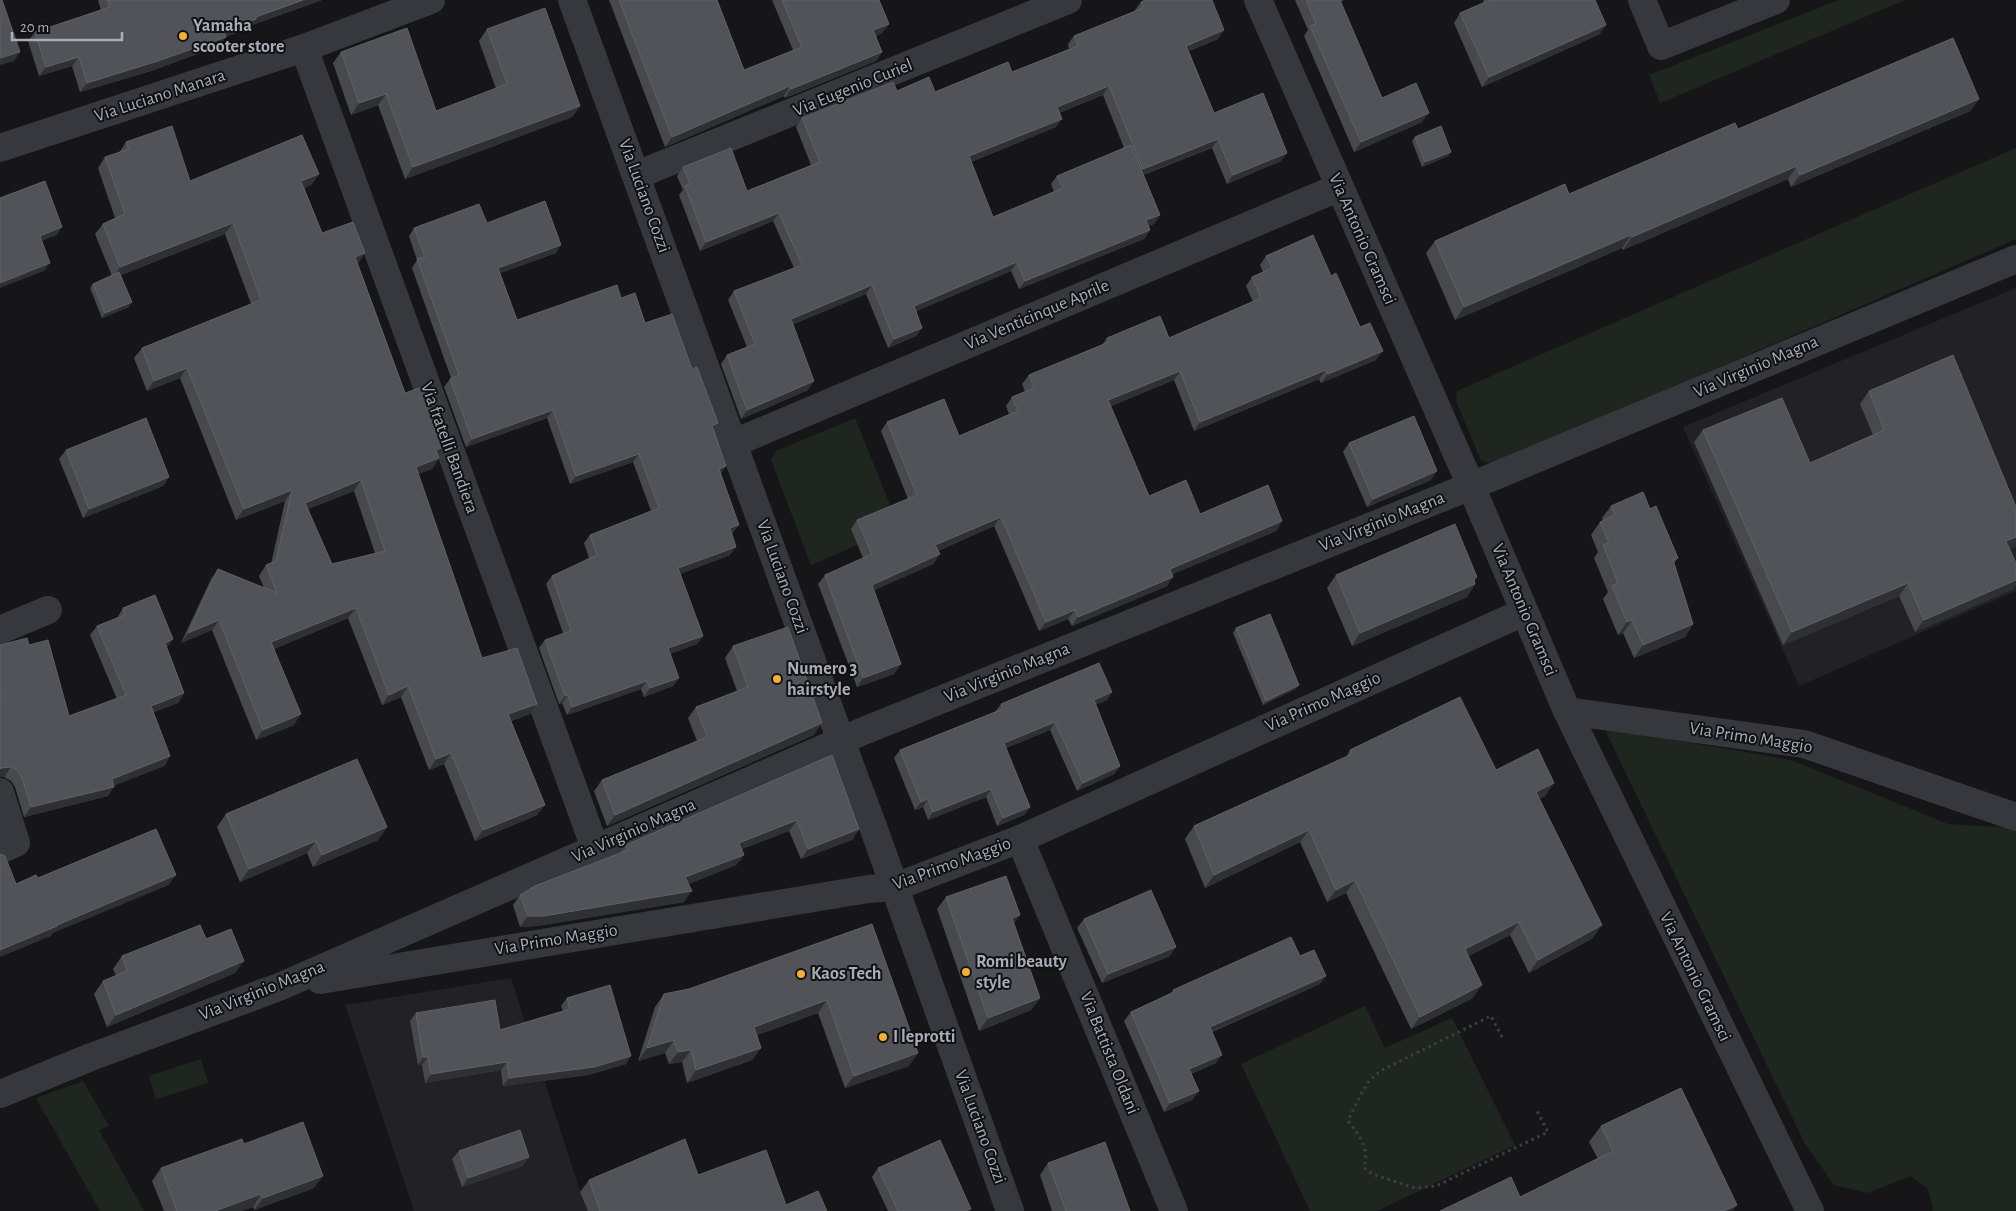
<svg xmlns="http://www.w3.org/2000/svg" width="2016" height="1211" font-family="'Alegreya Sans',sans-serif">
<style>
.built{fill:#222225}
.green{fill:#1e261f}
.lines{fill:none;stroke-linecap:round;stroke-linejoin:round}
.path{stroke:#3d3f44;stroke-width:3;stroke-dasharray:2.5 4;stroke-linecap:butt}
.minor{stroke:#37383d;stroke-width:28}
.tertiary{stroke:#37383d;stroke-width:28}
.wall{fill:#47494d;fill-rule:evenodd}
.shaded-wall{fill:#2f3033}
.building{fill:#525359;stroke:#5f6168;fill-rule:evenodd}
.poi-dot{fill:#f2b134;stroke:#111113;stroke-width:2}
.labels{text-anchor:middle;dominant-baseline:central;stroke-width:4;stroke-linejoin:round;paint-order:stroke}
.poi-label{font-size:18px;font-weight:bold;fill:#a8adb8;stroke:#111113;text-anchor:start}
.street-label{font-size:18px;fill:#a8adb8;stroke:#111113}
</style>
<rect width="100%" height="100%" fill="#161618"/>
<path class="built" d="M 2016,288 L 2016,591 L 1799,686 L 1683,427 Z
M 511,978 L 580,1191 L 677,1151 L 699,1211 L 414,1211 L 345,1005 Z"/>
<path class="green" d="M 1839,0 L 1905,0 L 1660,103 L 1649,75 Z
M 2016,148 L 2016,239 L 1496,464 L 1481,461 L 1456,401 L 1457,391 Z
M 855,418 L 899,527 L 811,565 L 771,460 L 776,451 Z
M 1604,728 L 1791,760 L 1948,824 L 2016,828 L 2016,1211 L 1932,1211 L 1933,1209 L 1928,1189 L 1910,1176 L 1868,1193 L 1834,1185 L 1804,1142 Z
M 1365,1006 L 1385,1048 L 1452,1018 L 1515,1145 L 1377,1211 L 1310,1211 L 1241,1064 Z
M 201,1059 L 208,1083 L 156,1099 L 149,1076 Z
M 83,1081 L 109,1126 L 99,1130 L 144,1211 L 100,1211 L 36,1098 Z"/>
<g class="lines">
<path class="path" d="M 1502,1037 L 1491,1016 L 1380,1071 L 1369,1081 L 1361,1094 L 1348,1121 C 1361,1137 1369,1148 1364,1168 L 1372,1174 L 1415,1188 L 1436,1186 L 1548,1132 L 1536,1109"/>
<path class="minor" d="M 1258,0 L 1471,486 L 1567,711 L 1810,1211
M 1642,0 L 1661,46 L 1776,0
M 304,48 L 595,848
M 0,148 L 304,48 L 431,0
M 637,175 L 1068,0
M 734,443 L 1340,187
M 0,630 L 48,610
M 1567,711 L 1804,744 L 2016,817
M 0,792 L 16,843 L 0,850
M 1020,839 L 1174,1211
M 320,980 L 868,889 L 895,887 L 1020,839 L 1524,612
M 0,1094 L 91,1057 L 279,987 L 861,732 L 1471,486 L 2016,259"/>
<path class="tertiary" d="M 572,0 L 841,741 L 875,832 L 1010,1211"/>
</g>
<path class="wall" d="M 98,0 L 322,0 L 252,25 L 250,28 L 226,36 L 219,46 L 151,71 L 80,92 L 72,66 L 39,76 L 28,41 L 35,32 L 101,10 Z
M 609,0 L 717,0 L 744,70 L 793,50 L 772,0 L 879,0 L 889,24 L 882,33 L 876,36 L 882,52 L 876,61 L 785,98 L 784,96 L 665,147 Z
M 1295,0 L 1344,0 L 1340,2 L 1382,98 L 1422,122 L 1354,152 L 1304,36 L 1308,30 Z
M 1483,0 L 1595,0 L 1600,34 L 1482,87 L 1454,23 L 1460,13 L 1484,3 Z
M 1141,2 L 1218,39 L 1189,51 L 1214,113 L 1281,161 L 1227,184 L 1212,148 L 1143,175 L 1160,215 L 1154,224 L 1149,226 L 1150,230 L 1144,239 L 1019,289 L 1011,271 L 916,311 L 922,328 L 916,336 L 888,348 L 866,294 L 793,324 L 808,390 L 741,419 L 721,364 L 727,355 L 747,347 L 728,300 L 734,291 L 794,268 L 773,221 L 700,251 L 679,195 L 683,190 L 677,176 L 683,167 L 747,191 L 811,165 L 796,127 L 802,118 L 897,91 L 935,92 L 1012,72 L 1069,49 L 1068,44 L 1074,36 L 1135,11 L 1135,10 ZM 1103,95 L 1124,148 L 1057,176 L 1051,184 L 1054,192 L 993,217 L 971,162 L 1056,127 L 1059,113 Z
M 487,29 L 580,106 L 572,117 L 405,179 L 378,105 L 351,115 L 333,63 L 341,52 L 436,111 L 496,89 L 479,41 Z
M 1979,99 L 1970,111 L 1791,187 L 1788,179 L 1623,250 L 1622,248 L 1455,320 L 1426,253 L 1435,241 L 1569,194 L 1738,129 Z
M 1415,137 L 1451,152 L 1448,156 L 1422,167 L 1412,141 Z
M 126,142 L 190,181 L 319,174 L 311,185 L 304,188 L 322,233 L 358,264 L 405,393 L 444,447 L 438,455 L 439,458 L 432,469 L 418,474 L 482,658 L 537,704 L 530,714 L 511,721 L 545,805 L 537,815 L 475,841 L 444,764 L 429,770 L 401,697 L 382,705 L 348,618 L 274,649 L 294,725 L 256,740 L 212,630 L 181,643 L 211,579 L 218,569 L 264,588 L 259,576 L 266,565 L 271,564 L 285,501 L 236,520 L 180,378 L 147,391 L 134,358 L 142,348 L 251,304 L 225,234 L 121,275 L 129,307 L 102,318 L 90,288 L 93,284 L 112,276 L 95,234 L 103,224 L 115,218 L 98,168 L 105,157 L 119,153 ZM 354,491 L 375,553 L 332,564 L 308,509 Z
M 487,223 L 556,253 L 500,273 L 517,320 L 621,298 L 645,323 L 714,429 L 726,466 L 721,473 L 733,533 L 731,534 L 730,555 L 680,574 L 703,636 L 697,644 L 670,654 L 679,678 L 673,686 L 644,697 L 641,689 L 567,715 L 562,703 L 559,704 L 539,648 L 545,640 L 563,633 L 546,584 L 552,576 L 589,558 L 584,543 L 590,535 L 651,511 L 633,462 L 570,484 L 547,418 L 466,447 L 444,387 L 450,379 L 451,378 L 412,268 L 417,260 L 409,236 L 414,228 Z
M 1266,256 L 1331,276 L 1360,327 L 1376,360 L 1321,383 L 1319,379 L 1194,431 L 1174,380 L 1111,406 L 1149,496 L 1200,514 L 1282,521 L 1276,531 L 1172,574 L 1167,586 L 1072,626 L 1068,619 L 1039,631 L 994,526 L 938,551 L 940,554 L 933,564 L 874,590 L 901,664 L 894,674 L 857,687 L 818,584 L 825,575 L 863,558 L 851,529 L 857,520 L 908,499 L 881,431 L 887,422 L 959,436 L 1009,414 L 1006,406 L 1012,397 L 1025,392 L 1022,384 L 1029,375 L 1102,345 L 1107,338 L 1169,338 L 1253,302 L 1246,286 L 1252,277 L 1263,272 L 1260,265 Z
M 1869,391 L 2016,507 L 2016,546 L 2010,549 L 2013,589 L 1915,632 L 1899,596 L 1783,645 L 1694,442 L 1703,430 L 1810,463 L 1873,435 L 1860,404 Z
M 1349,443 L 1431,480 L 1367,507 L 1343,452 Z
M 66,450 L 169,477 L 163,486 L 83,518 L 59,459 Z
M 1611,506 L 1650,509 L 1678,558 L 1674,563 L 1693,624 L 1685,637 L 1634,658 L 1623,633 L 1618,635 L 1603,599 L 1608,592 L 1594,558 L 1598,552 L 1591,535 L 1600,522 L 1603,521 L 1602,518 Z
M 1336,575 L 1477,577 L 1474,581 L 1475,584 L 1467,597 L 1352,646 L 1327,588 Z
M 123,608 L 167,648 L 184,693 L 178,703 L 153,712 L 170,756 L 164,766 L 114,785 L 108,796 L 24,817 L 15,787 L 11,781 L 4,777 L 0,777 L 0,645 L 29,645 L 69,716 L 117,699 L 90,635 L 97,626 L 117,618 Z
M 1236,628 L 1299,685 L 1296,689 L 1263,705 L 1233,633 Z
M 733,646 L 814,735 L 607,826 L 594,791 L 602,780 L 697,741 L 688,718 L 696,707 L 737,691 L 725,658 Z
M 1112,692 L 1107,700 L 1096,704 L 1120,766 L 1114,774 L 1077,791 L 1050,730 L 1006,748 L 1030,807 L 1024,815 L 997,826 L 986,797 L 928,820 L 923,807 L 915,810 L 894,758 L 900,750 L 995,712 L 1001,704 Z
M 1350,750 L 1496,770 L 1545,796 L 1539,799 L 1593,938 L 1529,973 L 1510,935 L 1468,956 L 1473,998 L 1411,1029 L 1346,893 L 1327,902 L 1300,842 L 1205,888 L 1185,839 L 1194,826 L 1346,757 Z
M 832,755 L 859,829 L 852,840 L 801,859 L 789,831 L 741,849 L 744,855 L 736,865 L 688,884 L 684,902 L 537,926 L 520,927 L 513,905 L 520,895 L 620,853 L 626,845 Z
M 226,814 L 387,827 L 378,840 L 313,867 L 307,853 L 240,882 L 217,827 Z
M 946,897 L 1040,998 L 1031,1010 L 979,1031 L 937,909 Z
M 1084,919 L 1170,956 L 1102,983 L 1077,928 Z
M 872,924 L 909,1066 L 845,1088 L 818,1013 L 757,1035 L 761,1048 L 752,1060 L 687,1083 L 682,1062 L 669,1064 L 665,1053 L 638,1061 L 655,1007 L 664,994 L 689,989 Z
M 122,956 L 235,973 L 107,1027 L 94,994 L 103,981 L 116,976 L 113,969 Z
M 1300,956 L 1320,984 L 1212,1032 L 1216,1063 L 1191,1074 L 1199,1091 L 1192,1100 L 1164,1112 L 1124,1021 L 1131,1012 L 1171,993 L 1173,990 Z
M 567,998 L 626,1064 L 588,1075 L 503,1086 L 501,1070 L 425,1083 L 422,1065 L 418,1065 L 410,1021 L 416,1013 L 500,1030 L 563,1011 L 561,1006 Z
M 1601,1126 L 1737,1205 L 1732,1211 L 1440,1211 L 1520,1197 L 1598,1159 L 1589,1142 Z
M 244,1144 L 314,1188 L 254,1210 L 253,1207 L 241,1211 L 164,1211 L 152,1181 L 161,1168 Z
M 459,1151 L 523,1166 L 462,1187 L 452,1159 Z
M 1048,1163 L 1130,1211 L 1052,1211 L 1040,1175 Z
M 878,1168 L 969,1211 L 888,1211 L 872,1177 Z
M 698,1175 L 786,1205 L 827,1211 L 588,1211 L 580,1192 L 589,1180 Z"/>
<path class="shaded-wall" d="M 303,0 L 322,0 L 252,25 L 250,28 L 217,40 L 223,30 L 256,17 Z
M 889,24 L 882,33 L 867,39 L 873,30 Z
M 1606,25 L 1600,34 L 1482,87 L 1489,77 Z
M 1224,30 L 1218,39 L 1180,54 L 1186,46 Z
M 226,37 L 219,46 L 151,71 L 80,92 L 87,83 Z
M 20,52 L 14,61 L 0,65 L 0,58 Z
M 882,52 L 876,61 L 785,98 L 791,89 Z
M 79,57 L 72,66 L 39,76 L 46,67 Z
M 790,86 L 784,96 L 665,147 L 672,137 Z
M 1109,86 L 1103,95 L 1051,116 L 1057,107 Z
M 386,94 L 378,105 L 351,115 L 359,103 Z
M 1979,99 L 1970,111 L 1791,187 L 1800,175 Z
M 580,106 L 572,117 L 405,179 L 413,167 Z
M 1429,113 L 1422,122 L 1354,152 L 1361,142 Z
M 1062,119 L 1056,127 L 963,165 L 969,156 Z
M 1218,139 L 1212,148 L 1136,177 L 1143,169 Z
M 1451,152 L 1448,156 L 1422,167 L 1425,162 Z
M 1287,153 L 1281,161 L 1227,184 L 1233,175 Z
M 1797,166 L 1788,179 L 1623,250 L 1632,237 Z
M 319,174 L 311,185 L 294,192 L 301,181 Z
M 779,213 L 773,221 L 700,251 L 706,242 Z
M 1160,215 L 1154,224 L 1140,229 L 1146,220 Z
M 233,223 L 225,234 L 113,278 L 120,267 Z
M 62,227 L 57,235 L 34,244 L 40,236 Z
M 1150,230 L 1144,239 L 1019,289 L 1025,281 Z
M 1631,235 L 1622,248 L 1455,320 L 1464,307 Z
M 561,245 L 556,253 L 492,276 L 498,268 Z
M 365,253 L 358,264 L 355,257 Z
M 1017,262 L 1011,271 L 908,315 L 914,306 Z
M 50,263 L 44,271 L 0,288 L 0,283 Z
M 872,285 L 866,294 L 785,328 L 791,319 Z
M 132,302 L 129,307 L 102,318 L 105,313 Z
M 922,328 L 916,336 L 888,348 L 894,339 Z
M 1383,351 L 1376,360 L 1321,383 L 1328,374 Z
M 187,368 L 180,378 L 147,391 L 154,381 Z
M 1326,370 L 1319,379 L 1194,431 L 1200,422 Z
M 1180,371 L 1174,380 L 1102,410 L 1108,400 Z
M 814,381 L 808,390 L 741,419 L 747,410 Z
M 553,410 L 547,418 L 466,447 L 472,439 Z
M 718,423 L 712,431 L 712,426 Z
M 444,447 L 436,458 L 436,450 Z
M 639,454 L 633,462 L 570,484 L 576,476 Z
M 439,458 L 432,469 L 408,477 L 416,467 Z
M 726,466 L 720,474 L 719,469 Z
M 1437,471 L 1431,480 L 1367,507 L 1373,499 Z
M 169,477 L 163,486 L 83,518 L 89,509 Z
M 361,480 L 354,491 L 298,513 L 305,503 Z
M 292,490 L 285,501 L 236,520 L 244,509 Z
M 1001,517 L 994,526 L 929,555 L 935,545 Z
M 1282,521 L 1276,531 L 1164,578 L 1170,569 Z
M 739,525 L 733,533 L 724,537 L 730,528 Z
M 2016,537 L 2016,546 L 1997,554 L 2006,541 Z
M 736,547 L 730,555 L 672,577 L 678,568 Z
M 940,554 L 933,564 L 866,594 L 872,585 Z
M 1173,577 L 1167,586 L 1072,626 L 1078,617 Z
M 1477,577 L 1471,586 L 1475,584 L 1467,597 L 1352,646 L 1360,633 Z
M 2016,580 L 2016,586 L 2013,589 L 1915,632 L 1924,620 Z
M 1908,583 L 1899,596 L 1783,645 L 1792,632 Z
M 356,608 L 348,618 L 264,653 L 271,642 Z
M 1075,610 L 1068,619 L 1039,631 L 1046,622 Z
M 219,620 L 212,630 L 181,643 L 188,633 Z
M 1632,620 L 1623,633 L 1618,635 L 1627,622 Z
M 1693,624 L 1685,637 L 1634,658 L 1643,645 Z
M 703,636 L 697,644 L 662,657 L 668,648 Z
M 173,639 L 166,649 L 165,643 Z
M 901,664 L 894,674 L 857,687 L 863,678 Z
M 679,678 L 673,686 L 644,697 L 650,688 Z
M 647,681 L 641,689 L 567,715 L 572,707 Z
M 1299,685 L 1296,689 L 1263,705 L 1266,701 Z
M 408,686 L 401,697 L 382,705 L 389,695 Z
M 1112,692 L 1107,700 L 1088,708 L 1094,700 Z
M 184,693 L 178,703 L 144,716 L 151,706 Z
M 568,695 L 562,703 L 559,704 L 565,696 Z
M 537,704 L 530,714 L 501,725 L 508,714 Z
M 301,714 L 294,725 L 256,740 L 263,730 Z
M 1055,722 L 1050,730 L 998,751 L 1004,743 Z
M 822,723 L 814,735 L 607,826 L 615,815 Z
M 451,753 L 444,764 L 429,770 L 436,759 Z
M 170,756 L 164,766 L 106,789 L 114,787 L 108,796 L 24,817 L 31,807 L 112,779 Z
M 1120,766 L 1114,774 L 1077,791 L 1083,783 Z
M 11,767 L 4,777 L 0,777 L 0,769 L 2,768 Z
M 1554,783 L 1545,796 L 1527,805 L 1536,792 Z
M 991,789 L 986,797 L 928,820 L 933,812 Z
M 928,799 L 923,807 L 915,810 L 921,802 Z
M 545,805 L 537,815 L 475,841 L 483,830 Z
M 1030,807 L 1024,815 L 997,826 L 1003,818 Z
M 797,820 L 789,831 L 732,853 L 739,843 Z
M 387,827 L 378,840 L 313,867 L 322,855 Z
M 859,829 L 852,840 L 801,859 L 808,849 Z
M 1309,830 L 1300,842 L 1205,888 L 1214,875 Z
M 316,841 L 307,853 L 240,882 L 249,869 Z
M 744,855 L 736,865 L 677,888 L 685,877 Z
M 176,875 L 169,885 L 53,933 L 51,936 L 0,957 L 0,950 L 57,925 Z
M 1355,880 L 1346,893 L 1327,902 L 1336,890 Z
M 692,891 L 684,902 L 537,926 L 520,927 L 528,916 Z
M 1020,915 L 1011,928 L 1012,918 Z
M 1519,922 L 1510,935 L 1456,962 L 1465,949 Z
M 1602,925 L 1593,938 L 1529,973 L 1538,960 Z
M 1176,947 L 1170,956 L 1102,983 L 1108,974 Z
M 244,961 L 235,973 L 107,1027 L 116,1015 Z
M 1326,976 L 1320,984 L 1203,1035 L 1210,1027 Z
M 1482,985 L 1473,998 L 1411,1029 L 1420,1017 Z
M 1040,998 L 1031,1010 L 979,1031 L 988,1018 Z
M 827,1000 L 818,1013 L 745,1039 L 754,1027 Z
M 674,1040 L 665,1053 L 638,1061 L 647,1048 Z
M 761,1048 L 752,1060 L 687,1083 L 696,1070 Z
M 691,1050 L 682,1062 L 669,1064 L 678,1052 Z
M 918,1053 L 909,1066 L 845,1088 L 854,1076 Z
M 1222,1055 L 1216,1063 L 1183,1077 L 1189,1069 Z
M 631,1056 L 626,1064 L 588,1075 L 503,1086 L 509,1078 Z
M 423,1057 L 428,1057 L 422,1065 L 418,1065 Z
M 507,1062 L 501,1070 L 425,1083 L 431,1074 Z
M 1199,1091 L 1192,1100 L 1164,1112 L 1170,1103 Z
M 529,1157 L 523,1166 L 462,1187 L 468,1178 Z
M 323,1176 L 314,1188 L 254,1210 L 263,1198 Z
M 261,1194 L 253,1207 L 241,1211 L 215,1211 Z
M 1737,1205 L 1732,1211 L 1724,1211 Z"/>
<path class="building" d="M 0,0 L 2,0 L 20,52 L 0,58 Z
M 107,0 L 303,0 L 256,17 L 256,19 L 223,30 L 226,37 L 158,61 L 87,83 L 79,57 L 46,67 L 35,32 L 110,7 Z
M 619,0 L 717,0 L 744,70 L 802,47 L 782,0 L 879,0 L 889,24 L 873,30 L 882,52 L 791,89 L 790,86 L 672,137 Z
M 1145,0 L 1212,0 L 1224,30 L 1186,46 L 1214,113 L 1263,93 L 1287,153 L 1233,175 L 1218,139 L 1143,169 L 1109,86 L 1057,107 L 1062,119 L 969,156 L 993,217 L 1063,188 L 1057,176 L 1131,145 L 1160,215 L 1146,220 L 1150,230 L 1025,281 L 1017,262 L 914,306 L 922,328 L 894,339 L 872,285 L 791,319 L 814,381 L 747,410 L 727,355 L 755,344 L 734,291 L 802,265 L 779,213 L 706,242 L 685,186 L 690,184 L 683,167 L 731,148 L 747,191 L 820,162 L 802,118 L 893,82 L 897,91 L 929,77 L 935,92 L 1008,62 L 1012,72 L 1078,46 L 1074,36 L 1143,8 L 1141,2 Z
M 1306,0 L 1340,0 L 1382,98 L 1416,83 L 1429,113 L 1361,142 L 1310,26 L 1316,24 Z
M 1490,0 L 1595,0 L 1606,25 L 1489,77 L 1460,13 Z
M 545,8 L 580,106 L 413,167 L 386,94 L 359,103 L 341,52 L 407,28 L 436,111 L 507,84 L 487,29 Z
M 1953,38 L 1979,99 L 1800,175 L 1797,166 L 1632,237 L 1631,235 L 1464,307 L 1435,241 L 1565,184 L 1569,194 L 1735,123 L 1738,129 Z
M 172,126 L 190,181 L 302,135 L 319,174 L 301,181 L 322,233 L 353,222 L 365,253 L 355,257 L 405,393 L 422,387 L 444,447 L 436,450 L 439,458 L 416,467 L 482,658 L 517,648 L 537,704 L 508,714 L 545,805 L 483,830 L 451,753 L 436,759 L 408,686 L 389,695 L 356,608 L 271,642 L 301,714 L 263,730 L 219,620 L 188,633 L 218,569 L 277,593 L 266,565 L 276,561 L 292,490 L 244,509 L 187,368 L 154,381 L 142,348 L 261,300 L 233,223 L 120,267 L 103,224 L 125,214 L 105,157 L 129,149 L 126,142 ZM 361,480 L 385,551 L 332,564 L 305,503 Z
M 1441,126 L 1451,152 L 1425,162 L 1415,137 Z
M 45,181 L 62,227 L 40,236 L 50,263 L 0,283 L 0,198 Z
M 545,201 L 561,245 L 498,268 L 517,320 L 617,285 L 621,298 L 635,293 L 645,323 L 672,314 L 692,369 L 697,367 L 718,423 L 712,426 L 726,466 L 719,469 L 739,525 L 730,528 L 736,547 L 678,568 L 703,636 L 668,648 L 679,678 L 650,688 L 647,681 L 572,707 L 568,695 L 565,696 L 545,640 L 571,631 L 552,576 L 597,555 L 590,535 L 659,508 L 639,454 L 576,476 L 553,410 L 472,439 L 450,379 L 459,375 L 417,259 L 425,257 L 414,228 L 479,204 L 487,223 Z
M 1313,235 L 1331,276 L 1336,273 L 1360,327 L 1370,323 L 1383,351 L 1328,374 L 1326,370 L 1200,422 L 1180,371 L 1108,400 L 1149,496 L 1186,480 L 1200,514 L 1268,485 L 1282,521 L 1170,569 L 1173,577 L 1078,617 L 1075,610 L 1046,622 L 1001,517 L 935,545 L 940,554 L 872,585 L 901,664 L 863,678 L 825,575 L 872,554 L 857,520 L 917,495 L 887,422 L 944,399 L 959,436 L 1018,411 L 1012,397 L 1034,388 L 1029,375 L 1109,342 L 1107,338 L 1160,316 L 1169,338 L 1261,298 L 1252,277 L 1272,268 L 1266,256 Z
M 119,272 L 132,302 L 105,313 L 93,284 Z
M 1953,355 L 2016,507 L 2016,537 L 2006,541 L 2016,563 L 2016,580 L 1924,620 L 1908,583 L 1792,632 L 1703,430 L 1782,398 L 1810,463 L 1884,430 L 1869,391 Z
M 1414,416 L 1437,471 L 1373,499 L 1349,443 Z
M 146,418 L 169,477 L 89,509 L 66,450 Z
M 1643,492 L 1650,509 L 1656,506 L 1678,558 L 1673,560 L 1693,624 L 1643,645 L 1632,620 L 1627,622 L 1612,586 L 1618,583 L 1603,545 L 1609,543 L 1600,522 L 1615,515 L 1611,506 Z
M 1455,524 L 1477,577 L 1474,579 L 1475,584 L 1360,633 L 1336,575 Z
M 155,595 L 173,639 L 165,643 L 184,693 L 151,706 L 170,756 L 112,779 L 114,787 L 31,807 L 22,778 L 18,771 L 11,767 L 2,768 L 0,769 L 0,697 L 1,697 L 0,694 L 0,645 L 27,638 L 29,645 L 48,640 L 69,716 L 126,695 L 97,626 L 125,615 L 123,608 Z
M 1270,614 L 1299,685 L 1266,701 L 1236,628 Z
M 788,627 L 822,723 L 615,815 L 602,780 L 707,737 L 696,707 L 748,687 L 733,646 Z
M 1099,663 L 1112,692 L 1094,700 L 1120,766 L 1083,783 L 1055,722 L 1004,743 L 1030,807 L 1003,818 L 991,789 L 933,812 L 928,799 L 921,802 L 900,750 L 1003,709 L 1001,704 Z
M 1460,697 L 1496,770 L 1538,749 L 1554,783 L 1536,792 L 1602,925 L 1538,960 L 1519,922 L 1465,949 L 1482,985 L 1420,1017 L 1355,880 L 1336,890 L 1309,830 L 1214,875 L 1194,826 L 1352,754 L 1350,750 Z
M 832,755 L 859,829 L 808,849 L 797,820 L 739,843 L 744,855 L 685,877 L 692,891 L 544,916 L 528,916 L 520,895 L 535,886 L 628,850 L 626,845 Z
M 357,759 L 387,827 L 322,855 L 316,841 L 249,869 L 226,814 Z
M 156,829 L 176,875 L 57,925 L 57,926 L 0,950 L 0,854 L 5,856 L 16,884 L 36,875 L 38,878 Z
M 1006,876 L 1020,915 L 1012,918 L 1040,998 L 988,1018 L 946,897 Z
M 1151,890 L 1176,947 L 1108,974 L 1084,919 Z
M 872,924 L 918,1053 L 854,1076 L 827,1000 L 754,1027 L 761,1048 L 696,1070 L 691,1050 L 678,1052 L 674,1040 L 647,1048 L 664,994 L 689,989 Z
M 200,925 L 206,939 L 231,929 L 244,961 L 116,1015 L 103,981 L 127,971 L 122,956 Z
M 1291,937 L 1300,956 L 1314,950 L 1326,976 L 1210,1027 L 1222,1055 L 1189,1069 L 1199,1091 L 1170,1103 L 1131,1012 L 1174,992 L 1173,990 Z
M 610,985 L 631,1056 L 594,1067 L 509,1078 L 507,1062 L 431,1074 L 428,1057 L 423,1057 L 416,1013 L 495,1000 L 500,1030 L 570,1009 L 567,998 Z
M 1681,1088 L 1737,1205 L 1724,1211 L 1440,1211 L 1511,1177 L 1520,1197 L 1613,1151 L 1601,1126 Z
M 303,1122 L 323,1176 L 263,1198 L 261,1194 L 215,1211 L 177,1211 L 161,1168 L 242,1139 L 244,1144 Z
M 520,1130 L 529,1157 L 468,1178 L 459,1151 Z
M 685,1139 L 698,1175 L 766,1150 L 786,1205 L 818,1191 L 827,1211 L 600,1211 L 589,1180 Z
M 940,1140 L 971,1209 L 966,1211 L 898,1211 L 878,1168 Z
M 1105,1142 L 1130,1211 L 1066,1211 L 1048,1163 Z"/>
<g class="poi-dot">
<circle cx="183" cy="36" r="5"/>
<circle cx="777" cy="679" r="5"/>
<circle cx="966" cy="972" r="5"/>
<circle cx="801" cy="974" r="5"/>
<circle cx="883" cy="1037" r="5"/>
</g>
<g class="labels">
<g class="poi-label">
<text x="193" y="26">Yamaha<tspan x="193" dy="21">scooter store</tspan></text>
<text x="787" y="669">Numero 3<tspan x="787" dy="21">hairstyle</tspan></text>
<text x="976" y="962">Romi beauty<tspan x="976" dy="21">style</tspan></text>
<text x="811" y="974">Kaos Tech</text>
<text x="893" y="1037">I leprotti</text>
</g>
<g class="street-label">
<text transform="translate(853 88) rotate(-22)">Via Eugenio Curiel</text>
<text transform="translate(160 96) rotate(-18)">Via Luciano Manara</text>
<text transform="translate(644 196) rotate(70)">Via Luciano Cozzi</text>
<text transform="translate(1362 239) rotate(66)">Via Antonio Gramsci</text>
<text transform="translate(1037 315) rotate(-23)">Via Venticinque Aprile</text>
<text transform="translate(1756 367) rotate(-23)">Via Virginio Magna</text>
<text transform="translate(449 448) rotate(70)">Via fratelli Bandiera</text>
<text transform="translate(1382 522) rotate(-22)">Via Virginio Magna</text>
<text transform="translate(782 577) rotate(70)">Via Luciano Cozzi</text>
<text transform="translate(1524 610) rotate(67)">Via Antonio Gramsci</text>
<text transform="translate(1007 673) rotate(-22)">Via Virginio Magna</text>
<text transform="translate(1323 702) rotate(-24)">Via Primo Maggio</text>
<text transform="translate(1751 738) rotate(9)">Via Primo Maggio</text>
<text transform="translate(634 831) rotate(-24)">Via Virginio Magna</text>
<text transform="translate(952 864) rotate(-20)">Via Primo Maggio</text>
<text transform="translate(556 940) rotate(-9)">Via Primo Maggio</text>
<text transform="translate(1695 977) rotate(64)">Via Antonio Gramsci</text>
<text transform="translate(262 991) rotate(-22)">Via Virginio Magna</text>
<text transform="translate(1109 1053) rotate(68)">Via Battista Oldani</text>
<text transform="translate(980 1127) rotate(70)">Via Luciano Cozzi</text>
</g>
</g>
<path d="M12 32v8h110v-8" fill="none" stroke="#a8adb8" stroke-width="2.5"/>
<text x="20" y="32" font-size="15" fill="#a8adb8" stroke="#111113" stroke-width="4" paint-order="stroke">20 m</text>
</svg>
